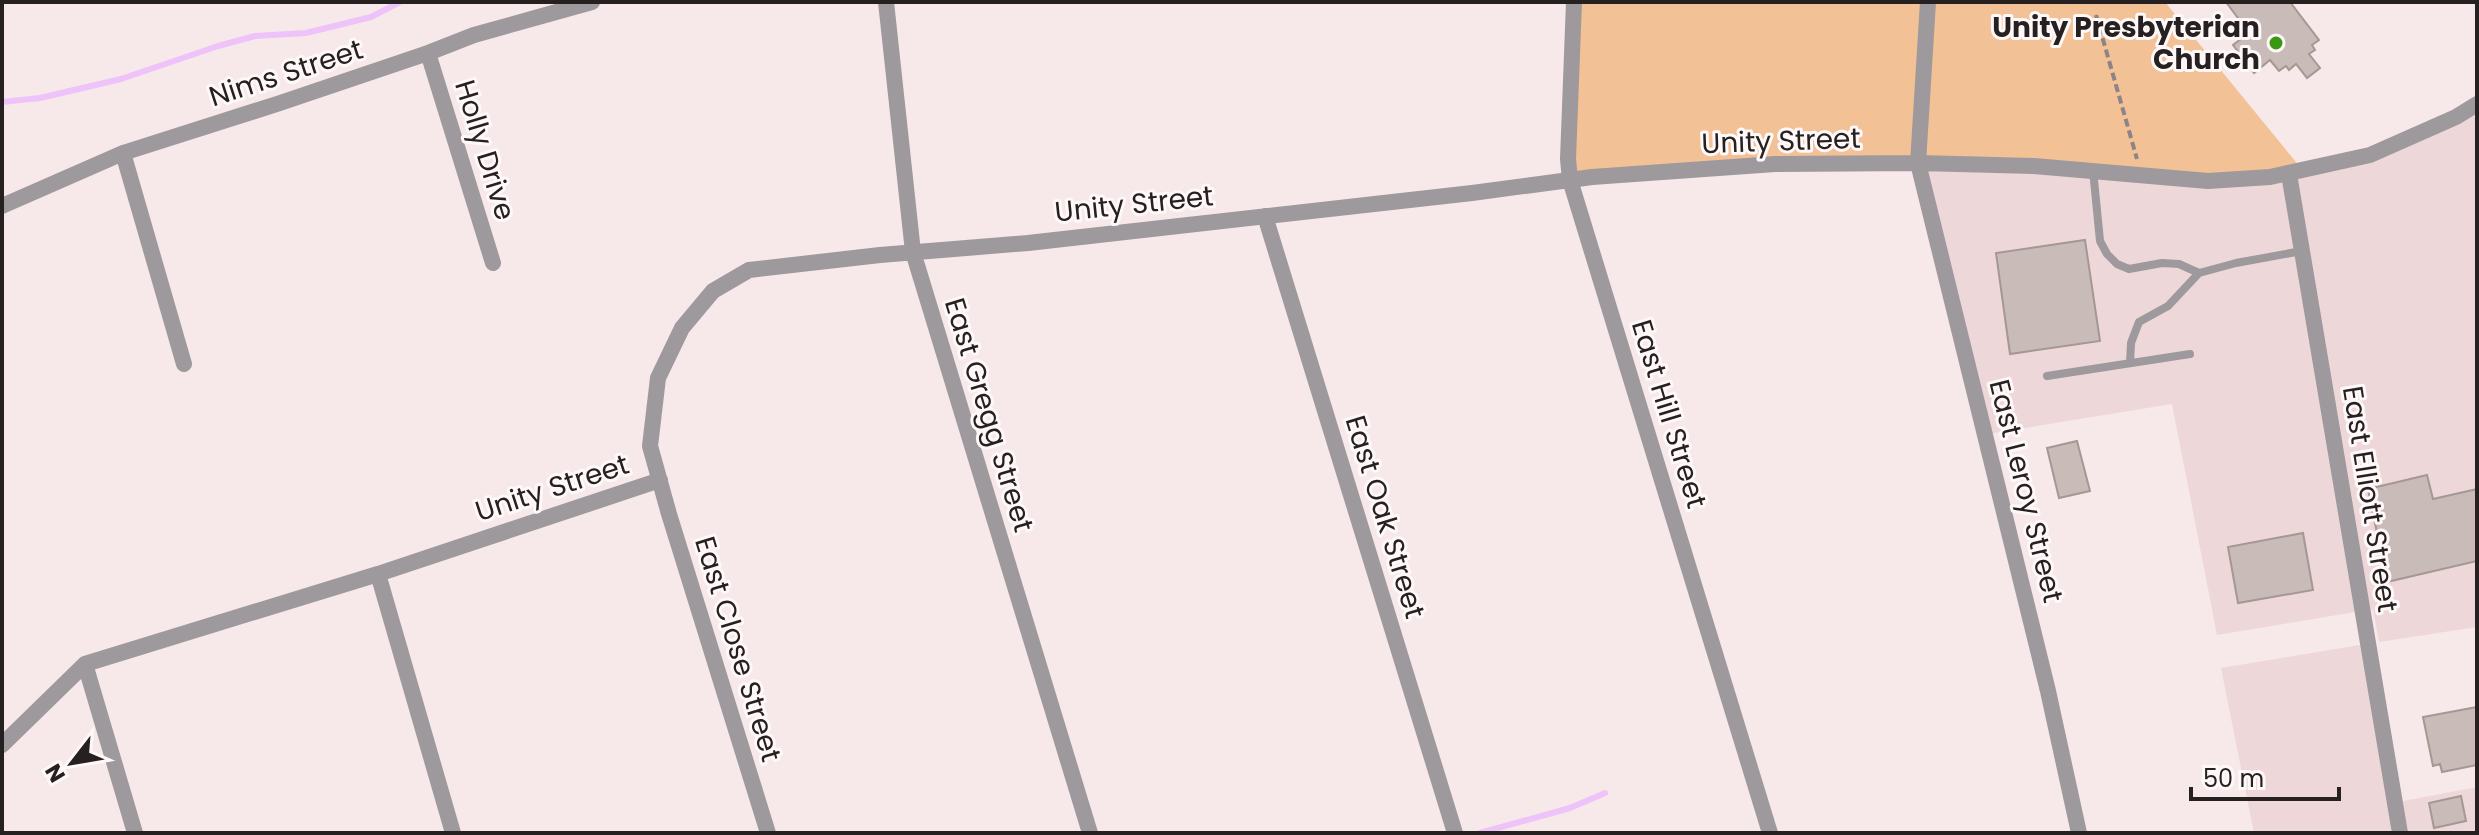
<svg xmlns="http://www.w3.org/2000/svg" width="2479" height="835" font-family="Poppins,sans-serif">
<style>
.built{fill:#eed7d9}
.green{fill:#f3c196}
.lines{fill:none;stroke-linecap:round;stroke-linejoin:round}
.stream{stroke:#edc3f9;stroke-width:6}
.building{fill:#c9bbb8;stroke:#a49794;stroke-width:2}
.path{stroke:#8e8385;stroke-width:4;stroke-dasharray:8 4;stroke-linecap:butt}
.lane{stroke:#9e999c;stroke-width:8}
.street{stroke:#9e999c;stroke-width:16}
.poi-dot{fill:#3a9714;stroke:#fef8f8;stroke-width:3}
.labels{text-anchor:middle;dominant-baseline:central;stroke-width:6;stroke-linejoin:round;paint-order:stroke}
.poi-label{font-size:28px;font-weight:bold;fill:#262021;stroke:#fef8f8;text-anchor:end}
.street-label{font-size:28px;fill:#262021;stroke:#fef8f8}
</style>
<rect width="100%" height="100%" fill="#f7e8ea"/>
<path class="built" d="M 2477,100 L 2477,627 L 2379,642 L 2373,609 L 2217,635 L 2172,404 L 1988,434 L 1922,171 L 2233,178 L 2369,152 Z
M 2372,643 L 2398,802 L 2477,787 L 2477,833 L 2254,833 L 2221,668 Z"/>
<path class="green" d="M 1577,2 L 2165,2 L 2300,167 L 2233,178 L 2040,163 L 1574,176 Z"/>
<g class="lines">
<path class="stream" d="M 2,102 L 40,98 L 121,79 L 218,46 L 255,36 L 306,33 L 371,17 L 400,2
M 1480,833 L 1570,808 L 1605,793"/>
</g>
<path class="building" d="M 2226,2 L 2290,2 L 2319,40 L 2312,45 L 2315,50 L 2309,54 L 2320,68 L 2307,78 L 2296,64 L 2289,70 L 2286,66 L 2279,71 L 2270,60 L 2254,73 L 2233,45 L 2249,33 Z
M 2085,240 L 2100,341 L 2010,354 L 1996,253 Z
M 2077,441 L 2090,491 L 2059,498 L 2047,448 Z
M 2427,475 L 2433,499 L 2477,489 L 2477,561 L 2387,582 L 2368,489 Z
M 2303,533 L 2313,590 L 2238,603 L 2228,547 Z
M 2477,707 L 2477,765 L 2442,772 L 2440,764 L 2433,766 L 2423,717 Z
M 2461,796 L 2466,821 L 2434,828 L 2429,803 Z"/>
<g class="lines">
<path class="path" d="M 2096,15 L 2137,159"/>
<path class="lane" d="M 2093,170 L 2100,241 L 2107,254 L 2117,264 L 2129,269 L 2162,263 L 2179,264 L 2199,273 L 2236,263 L 2302,251
M 2130,363 L 2131,343 L 2139,322 L 2168,306 L 2199,273
M 2047,376 L 2190,354"/>
<path class="street" d="M 886,2 L 913,252 L 1090,833
M 1574,2 L 1568,159 L 1570,180 L 1770,833
M 1928,2 L 1918,163 L 2048,691 L 2079,833
M 428,53 L 493,263
M 123,153 L 184,364
M 2289,174 L 2400,833
M 2,206 L 123,153 L 280,103 L 428,53 L 474,35 L 592,2
M 1265,216 L 1455,833
M 378,574 L 453,833
M 85,664 L 135,833
M 2,745 L 85,664 L 378,574 L 660,480
M 768,833 L 669,514 L 650,446 L 658,378 L 682,328 L 713,291 L 749,270 L 880,255 L 1028,243 L 1472,193 L 1592,177 L 1775,164 L 1918,163 L 2034,166 L 2208,181 L 2270,177 L 2370,155 L 2456,117 L 2477,104"/>
</g>
<circle class="poi-dot" cx="2276" cy="43" r="8"/>
<g class="labels">
<g class="poi-label">
<text x="2260" y="27">Unity Presbyterian<tspan x="2260" dy="32">Church</tspan></text>
</g>
<g class="street-label">
<text transform="translate(286 73) rotate(-18)">Nims Street</text>
<text transform="translate(1781 141) rotate(-2)">Unity Street</text>
<text transform="translate(485 150) rotate(73)">Holly Drive</text>
<text transform="translate(1134 204) rotate(-6)">Unity Street</text>
<text transform="translate(1669 414) rotate(73)">East Hill Street</text>
<text transform="translate(989 415) rotate(73)">East Gregg Street</text>
<text transform="translate(552 488) rotate(-18)">Unity Street</text>
<text transform="translate(2026 491) rotate(76)">East Leroy Street</text>
<text transform="translate(2370 499) rotate(81)">East Elliott Street</text>
<text transform="translate(1385 517) rotate(73)">East Oak Street</text>
<text transform="translate(738 649) rotate(73)">East Close Street</text>
</g>
</g>
<rect width="2479" height="835" fill="none" stroke="#262021" stroke-width="8"/>
<g transform="translate(72 763) rotate(239)" stroke="#fef8f8" stroke-width="6" paint-order="stroke">
<path d="M0-6L14 30L0 20L-14 30Z" fill="#262021"/>
<text y="-12" font-size="22" font-weight="bold" text-anchor="middle" fill="#262021">N</text>
</g>
<path d="M2191 787v12h148v-12" fill="none" stroke="#262021" stroke-width="4"/>
<text x="2203" y="787" font-size="24" fill="#262021" stroke="#fef8f8" stroke-width="6" paint-order="stroke">50 m</text>
</svg>
